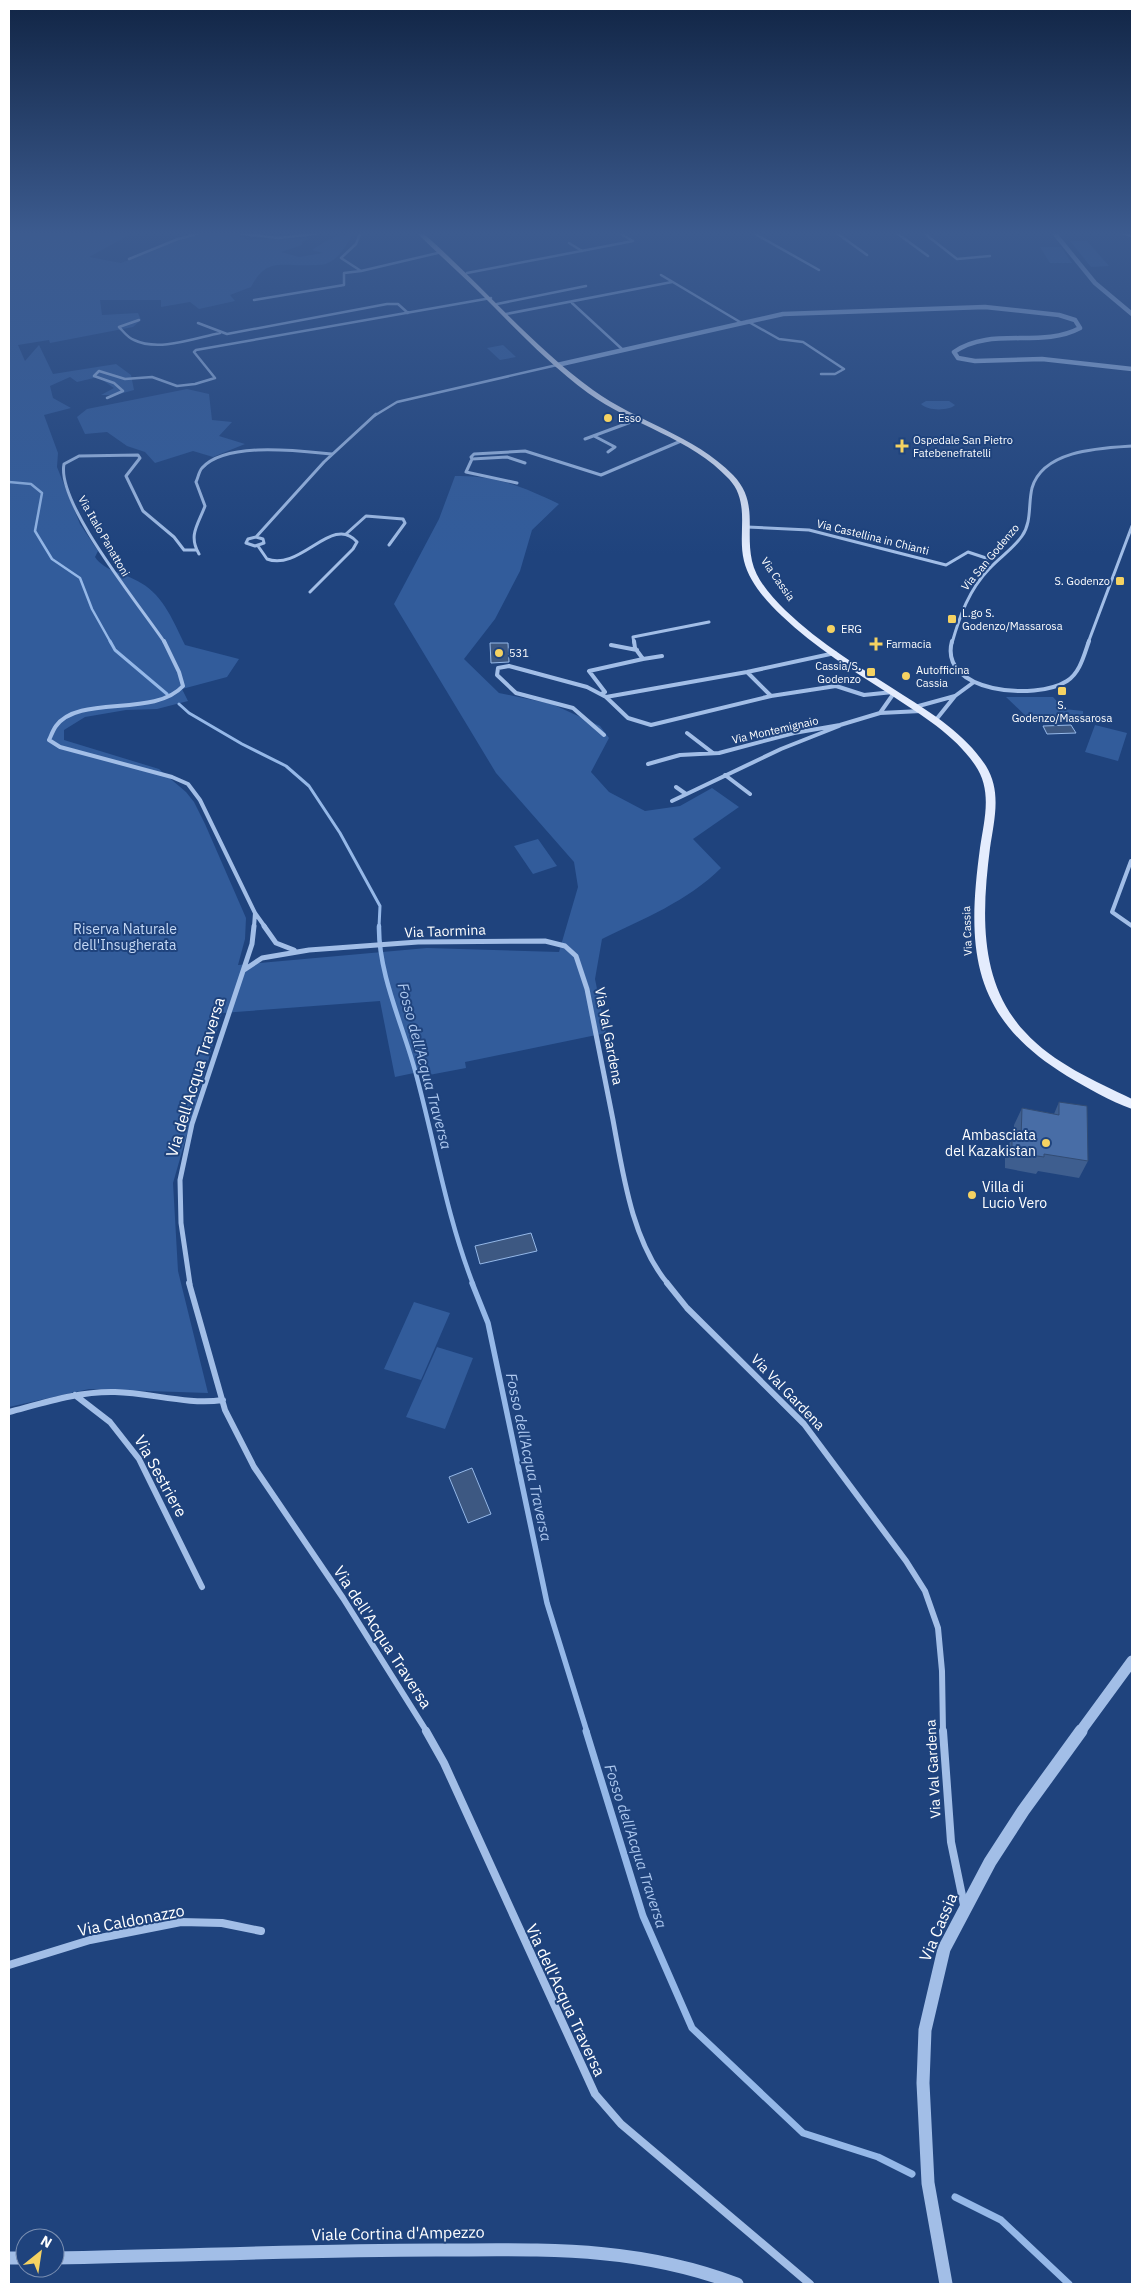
<svg xmlns="http://www.w3.org/2000/svg" width="1141" height="2293" font-family="'IBM Plex Sans',sans-serif">
<style>
.green{fill:#325c9b}
.water{fill:#3d5882;stroke:#95b8e8}
.lines{fill:none;stroke-linecap:round;stroke-linejoin:round}
.stream-far4{stroke:#95b8e8;stroke-width:2.5}
.stream-far3{stroke:#95b8e8;stroke-width:3}
.stream-far2{stroke:#95b8e8;stroke-width:4.5}
.stream-far1{stroke:#95b8e8;stroke-width:5.5}
.stream{stroke:#95b8e8;stroke-width:7}
.minor-far5{stroke:#a2bee7;stroke-width:2.5}
.minor-far4{stroke:#a2bee7;stroke-width:3}
.minor-far3{stroke:#a2bee7;stroke-width:4}
.minor-far2{stroke:#a2bee7;stroke-width:5}
.minor-far1{stroke:#a2bee7;stroke-width:6}
.minor{stroke:#a2bee7;stroke-width:8}
.tertiary-far2{stroke:#a2bee7;stroke-width:4.5}
.tertiary-far1{stroke:#a2bee7;stroke-width:11}
.tertiary{stroke:#a2bee7;stroke-width:13}
.primary{fill:#e4ecfd;fill-rule:evenodd}
.wall{fill:#3e5e8f}
.building{fill:#486da6;stroke:#324c74}
.poi-dot{fill:#f5d262;stroke:#1f437d;stroke-width:2}
.labels{text-anchor:middle;dominant-baseline:central;stroke-width:4;stroke-linejoin:round;paint-order:stroke}
.far-poi-label{font-size:11px;fill:#fff;stroke:#1f437d;text-anchor:start}
.far-street-label{font-size:11px;fill:#fff;stroke:#1f437d}
.park-label{font-size:14px;fill:#c6d9f5;stroke:#1f437d}
.street-label{font-size:14px;fill:#fff;stroke:#1f437d}
.poi-label{font-size:14px;fill:#fff;stroke:#1f437d;text-anchor:end}
.water-label{font-size:15px;font-style:italic;fill:#adc8ef;stroke:#1f437d}
.near-street-label{font-size:16px;fill:#fff;stroke:#1f437d}
</style>
<rect width="100%" height="100%" fill="#1f437d"/>
<path class="green" d="M 9,234 L 131,234 L 89,257 L 121,263 L 179,240 L 202,234 L 235,234 L 248,240 L 310,238 L 302,242 L 302,245 L 281,252 L 299,257 L 323,253 L 312,250 C 325,241 337,234 353,234 C 347,244 340,258 328,263 C 324,265 318,265 313,265 C 282,267 267,256 251,287 L 230,295 L 235,301 L 199,309 L 190,302 L 161,307 L 161,300 L 100,300 L 102,315 L 138,313 L 141,320 L 133,327 L 50,343 L 49,340 L 18,345 L 25,361 L 39,345 L 53,374 L 116,364 L 131,375 L 134,390 L 116,395 L 101,395 L 114,388 L 98,377 L 77,382 L 70,377 L 50,386 L 53,398 L 71,408 L 44,415 L 58,453 L 57,467 L 80,524 L 98,551 L 95,557 C 105,572 126,573 141,583 C 164,596 174,623 185,645 L 239,659 L 227,677 L 182,689 L 188,701 L 157,709 L 126,710 L 85,717 L 64,730 L 64,740 L 159,769 L 186,792 L 194,802 L 205,824 L 246,918 L 245,939 L 238,965 L 427,948 L 559,952 L 578,887 L 574,862 L 496,773 L 394,604 L 439,519 L 455,476 C 495,475 524,487 559,504 L 532,530 L 520,571 L 495,619 L 464,659 L 499,693 L 552,704 L 600,726 L 609,738 L 591,772 L 609,792 L 645,811 L 680,806 L 712,788 L 739,807 L 693,839 L 721,868 C 688,901 643,919 602,939 L 595,979 L 606,1033 L 465,1062 L 466,1068 L 429,1075 L 428,1070 L 395,1077 L 380,1001 L 222,1013 L 173,1183 L 178,1271 L 208,1393 L 89,1389 L 9,1407 Z
M 1070,241 L 1087,241 L 1109,266 L 1091,267 Z
M 1040,247 L 1061,247 L 1072,263 L 1050,263 Z
M 503,345 L 516,357 L 500,360 L 487,348 Z
M 187,389 L 209,394 L 212,420 L 232,422 L 219,436 L 245,444 L 213,457 L 193,451 L 155,463 L 145,452 L 127,446 L 107,432 L 85,434 L 77,417 L 87,409 Z
M 926,401 L 949,401 L 955,405 C 949,411 927,411 921,404 Z
M 1006,697 L 1053,697 L 1064,709 L 1083,711 L 1083,719 L 1032,722 Z
M 1095,725 L 1127,733 L 1118,761 L 1085,752 Z
M 538,839 L 557,866 L 533,874 L 514,846 Z
M 414,1302 L 450,1313 L 421,1380 L 384,1369 Z
M 437,1347 L 473,1358 L 445,1429 L 406,1417 Z"/>
<path class="water" d="M 490,643 L 508,643 L 509,662 L 491,663 Z
M 1071,725 L 1076,733 L 1047,734 L 1043,726 Z
M 531,1233 L 537,1251 L 480,1264 L 475,1246 Z
M 472,1468 L 491,1514 L 468,1523 L 449,1477 Z"/>
<g class="lines">
<path class="stream-far4" d="M 9,482 L 31,484 L 42,493 L 35,531 L 52,559 L 80,578 L 92,609 L 111,643"/>
<path class="stream-far3" d="M 110,641 L 115,650 L 167,694
M 179,704 L 189,713 L 242,744 L 286,766 L 309,786 L 340,833 L 380,906 L 379,927"/>
<path class="stream-far2" d="M 379,926 C 378,974 404,1028 416,1074 C 435,1144 447,1217 473,1284"/>
<path class="stream-far1" d="M 472,1283 L 488,1323 L 547,1603 L 587,1732"/>
<path class="stream" d="M 586,1731 L 643,1916 L 692,2028 L 803,2133 L 878,2157 L 912,2174
M 955,2197 L 1001,2220 L 1069,2284"/>
<path class="minor-far5" d="M 242,234 L 278,238 L 315,234
M 360,234 L 356,244 L 341,258 L 361,271 L 442,252
M 621,234 L 633,241
M 755,234 L 819,270
M 838,234 L 867,255
M 898,234 L 928,256
M 925,234 L 957,259 L 990,256
M 1124,234 L 1132,236
M 569,243 L 582,251
M 129,259 L 178,239 L 197,234
M 467,273 L 633,241
M 661,275 L 740,322
M 254,300 L 344,285 L 344,273 L 361,271
M 572,303 L 622,349
M 497,304 L 586,286
M 506,314 L 672,282
M 139,320 L 119,327 C 123,331 128,338 134,340 C 159,352 195,338 220,333
M 747,321 L 779,339 L 803,342 L 844,369 L 835,374 L 821,374
M 198,323 L 227,334 L 387,304 L 398,304 L 408,313
M 107,398 L 123,391 L 114,383 L 94,376 L 99,371 L 125,379 L 152,377 L 177,386 L 195,384 L 215,378 L 194,352 L 196,350 L 491,298
M 374,416 L 397,402 L 557,365"/>
<path class="minor-far4" d="M 594,436 L 615,447 L 608,452
M 585,439 L 639,419
M 472,459 L 466,472 L 517,483
M 525,463 L 507,457 L 472,459 L 471,457 L 474,454 L 525,451 L 601,475 L 681,441
M 747,527 L 809,530 L 946,565 L 968,552 L 989,559
M 346,534 L 366,516 L 403,519 L 405,523 L 389,545
M 256,537 L 324,462 L 376,414
M 256,537 L 263,539 L 264,543 L 255,546 L 246,543 L 248,539 Z
M 258,546 L 267,559 C 300,572 333,513 357,542 L 353,549 L 310,592
M 199,554 C 188,535 198,525 205,506 L 196,482 C 198,478 199,471 202,468 C 226,441 300,451 332,454
M 165,643 C 142,608 56,504 64,464 L 79,456 L 138,455 L 140,458 L 126,476 L 143,511 L 174,537 L 184,550 L 196,550
M 634,643 L 633,637 L 709,622
M 952,643 C 960,615 969,590 989,569 C 1000,557 1013,549 1022,536 C 1032,522 1028,504 1032,488 C 1043,450 1100,448 1132,446
M 1088,643 L 1132,526"/>
<path class="minor-far3" d="M 164,641 L 179,672 L 183,686 C 154,718 79,694 56,726 C 53,730 51,736 49,740 L 60,747 L 172,777 L 188,784 L 200,800 L 255,913 L 265,927
M 952,641 C 938,693 1036,701 1067,681 C 1080,673 1084,655 1089,641
M 611,645 L 637,650
M 643,659 L 662,656
M 747,672 L 771,696
M 601,694 L 605,692 L 589,671 L 643,659 L 635,648 L 634,641
M 606,697 L 747,672 L 835,653
M 915,707 L 955,696
M 880,713 L 894,693
M 935,721 L 955,696 L 974,682
M 687,733 L 713,753
M 604,735 L 573,708 L 516,693 L 497,675 L 498,668 L 509,666 L 587,687 L 606,697 L 628,718 L 651,725 L 771,696 L 836,686 L 864,695 L 893,692
M 648,764 L 680,755 L 719,753 L 794,733 L 840,725 L 880,713 L 921,711
M 725,775 L 750,794
M 676,787 L 686,794
M 672,801 L 781,749 L 839,726
M 1131,861 L 1112,912 L 1132,926
M 254,927 L 255,913"/>
<path class="minor-far2" d="M 264,926 L 276,943 L 294,950
M 244,970 L 262,958 L 309,950 L 418,942 L 545,941 L 565,946 L 576,956 L 587,989 C 596,1033 604,1076 613,1120 C 623,1174 632,1241 668,1284
M 190,1284 L 181,1223 L 180,1180 L 192,1124 L 252,944 L 254,926"/>
<path class="minor-far1" d="M 189,1283 L 225,1410 L 254,1467 L 343,1598 L 427,1732
M 667,1283 L 687,1308 L 804,1424 L 906,1561 L 925,1591 L 938,1628 L 942,1671 L 943,1732
M 75,1395 L 110,1422 L 139,1459 L 202,1587
M 9,1412 C 43,1403 79,1391 115,1392 C 152,1393 186,1405 223,1400"/>
<path class="minor" d="M 426,1731 L 444,1763 L 595,2094 L 621,2124 L 810,2284
M 943,1731 L 951,1842 L 964,1905
M 9,1965 L 90,1940 L 181,1922 L 222,1923 L 261,1931"/>
<path class="tertiary-far2" d="M 1055,234 L 1095,283 L 1132,314
M 557,365 L 783,314 L 985,307 L 1059,315 L 1075,320 L 1080,328 C 1041,349 991,326 954,352 L 958,358 L 975,361 L 1042,359 L 1132,369"/>
<path class="tertiary-far1" d="M 1080,1732 L 1132,1661"/>
<path class="tertiary" d="M 9,2258 L 25,2258
M 55,2258 C 182,2256 309,2250 436,2250 C 543,2250 634,2245 737,2284
M 946,2284 L 928,2183 L 923,2083 L 925,2030 L 944,1949 L 990,1862 L 1023,1811 L 1081,1731"/>
<path class="primary" d="M 418,234 L 424,234 C 481,284 531,345 593,390 C 637,422 694,435 733,475 C 759,502 745,529 752,561 C 756,580 772,597 785,610 C 820,644 863,669 903,695 C 933,714 966,735 986,766 C 1002,792 994,820 990,848 C 982,911 978,982 1025,1032 C 1053,1063 1095,1081 1132,1099 L 1132,1109 C 1110,1101 1087,1088 1067,1076 C 972,1018 966,951 980,848 C 984,820 993,791 975,765 C 955,735 921,715 891,695 C 854,671 814,647 782,616 C 767,602 749,582 744,561 C 737,533 751,503 729,479 C 691,438 632,425 588,393 C 549,364 515,328 480,293 C 460,273 438,254 418,234 Z"/>
</g>
<path class="wall" d="M 1059,1102 L 1088,1161 L 1079,1178 L 1038,1171 L 1036,1174 L 1005,1168 L 1005,1154 L 1012,1137 L 1014,1138 L 1014,1125 L 1022,1108 L 1054,1114 Z"/>
<path class="building" d="M 1059,1102 L 1087,1106 L 1088,1161 L 1044,1154 L 1044,1157 L 1012,1152 L 1012,1137 L 1021,1139 L 1022,1108 L 1059,1115 Z"/>
<linearGradient id="sky" x2="0" y2="1"><stop stop-color="#112545"/><stop offset="0.42" stop-color="#3c5b8f"/><stop offset="1" stop-color="#3c5b8f" stop-opacity="0"/></linearGradient>
<rect width="1141" height="555" fill="url(#sky)"/>
<g class="poi-dot">
<circle cx="608" cy="418" r="5"/>
<path d="M899.5 438.5h5v5h5v5h-5v5h-5v-5h-5v-5h5z"/>
<rect x="1115" y="576" width="10" height="10" rx="2.5"/>
<rect x="947" y="614" width="10" height="10" rx="2.5"/>
<circle cx="831" cy="629" r="5"/>
<path d="M873.5 636.5h5v5h5v5h-5v5h-5v-5h-5v-5h5z"/>
<circle cx="499" cy="653" r="5"/>
<rect x="866" y="667" width="10" height="10" rx="2.5"/>
<circle cx="906" cy="676" r="5"/>
<rect x="1057" y="686" width="10" height="10" rx="2.5"/>
<circle cx="1046" cy="1143" r="5"/>
<circle cx="972" cy="1195" r="5"/>
</g>
<g class="labels">
<g class="far-poi-label">
<text x="618" y="418">Esso</text>
<text x="913" y="440">Ospedale San Pietro<tspan x="913" dy="13">Fatebenefratelli</tspan></text>
<text x="1110" y="581" text-anchor="end">S. Godenzo</text>
<text x="962" y="613">L.go S.<tspan x="962" dy="13">Godenzo/Massarosa</tspan></text>
<text x="841" y="629">ERG</text>
<text x="886" y="644">Farmacia</text>
<text x="509" y="653">531</text>
<text x="861" y="666" text-anchor="end">Cassia/S.<tspan x="861" dy="13">Godenzo</tspan></text>
<text x="916" y="670">Autofficina<tspan x="916" dy="13">Cassia</tspan></text>
<text x="1062" y="705" text-anchor="middle">S.<tspan x="1062" dy="13">Godenzo/Massarosa</tspan></text>
</g>
<g class="far-street-label">
<text transform="translate(104 536) rotate(60)">Via Italo Panattoni</text>
<text transform="translate(873 537) rotate(14)">Via Castellina in Chianti</text>
<text transform="translate(990 557) rotate(-50)">Via San Godenzo</text>
<text transform="translate(778 579) rotate(55)">Via Cassia</text>
<text transform="translate(775 730) rotate(-13)">Via Montemignaio</text>
<text transform="translate(967 931) rotate(-92)">Via Cassia</text>
</g>
<g class="park-label">
<text x="125" y="929">Riserva Naturale<tspan x="125" dy="16">dell'Insugherata</tspan></text>
</g>
<g class="street-label">
<text transform="translate(445 931) rotate(-2)">Via Taormina</text>
<text transform="translate(609 1036) rotate(79)">Via Val Gardena</text>
<text transform="translate(788 1392) rotate(46)">Via Val Gardena</text>
<text transform="translate(933 1769) rotate(-93)">Via Val Gardena</text>
</g>
<g class="poi-label">
<text x="1036" y="1135">Ambasciata<tspan x="1036" dy="16">del Kazakistan</tspan></text>
<text x="982" y="1187" text-anchor="start">Villa di<tspan x="982" dy="16">Lucio Vero</tspan></text>
</g>
<g class="water-label">
<text transform="translate(425 1066) rotate(75)">Fosso dell'Acqua Traversa</text>
<text transform="translate(529 1457) rotate(78)">Fosso dell'Acqua Traversa</text>
<text transform="translate(636 1846) rotate(72)">Fosso dell'Acqua Traversa</text>
</g>
<g class="near-street-label">
<text transform="translate(195 1077) rotate(-73)">Via dell'Acqua Traversa</text>
<text transform="translate(161 1476) rotate(61)">Via Sestriere</text>
<text transform="translate(383 1637) rotate(57)">Via dell'Acqua Traversa</text>
<text transform="translate(131 1920) rotate(-11)">Via Caldonazzo</text>
<text transform="translate(938 1927) rotate(-67)">Via Cassia</text>
<text transform="translate(566 2000) rotate(65)">Via dell'Acqua Traversa</text>
<text transform="translate(398 2233) rotate(-1)">Viale Cortina d'Ampezzo</text>
</g>
</g>
<rect width="1141" height="2293" fill="none" stroke="#ffffff" stroke-width="20"/>
<g transform="translate(40 2253) rotate(30)"><circle r="24" fill="#1f437d" stroke="#798eb1"/>
<path d="M0-4L9 19L0 12L-9 19Z" fill="#f5d262"/>
<text y="-8" font-size="14" font-weight="bold" text-anchor="middle" fill="#ffffff">N</text>
</g>
</svg>
